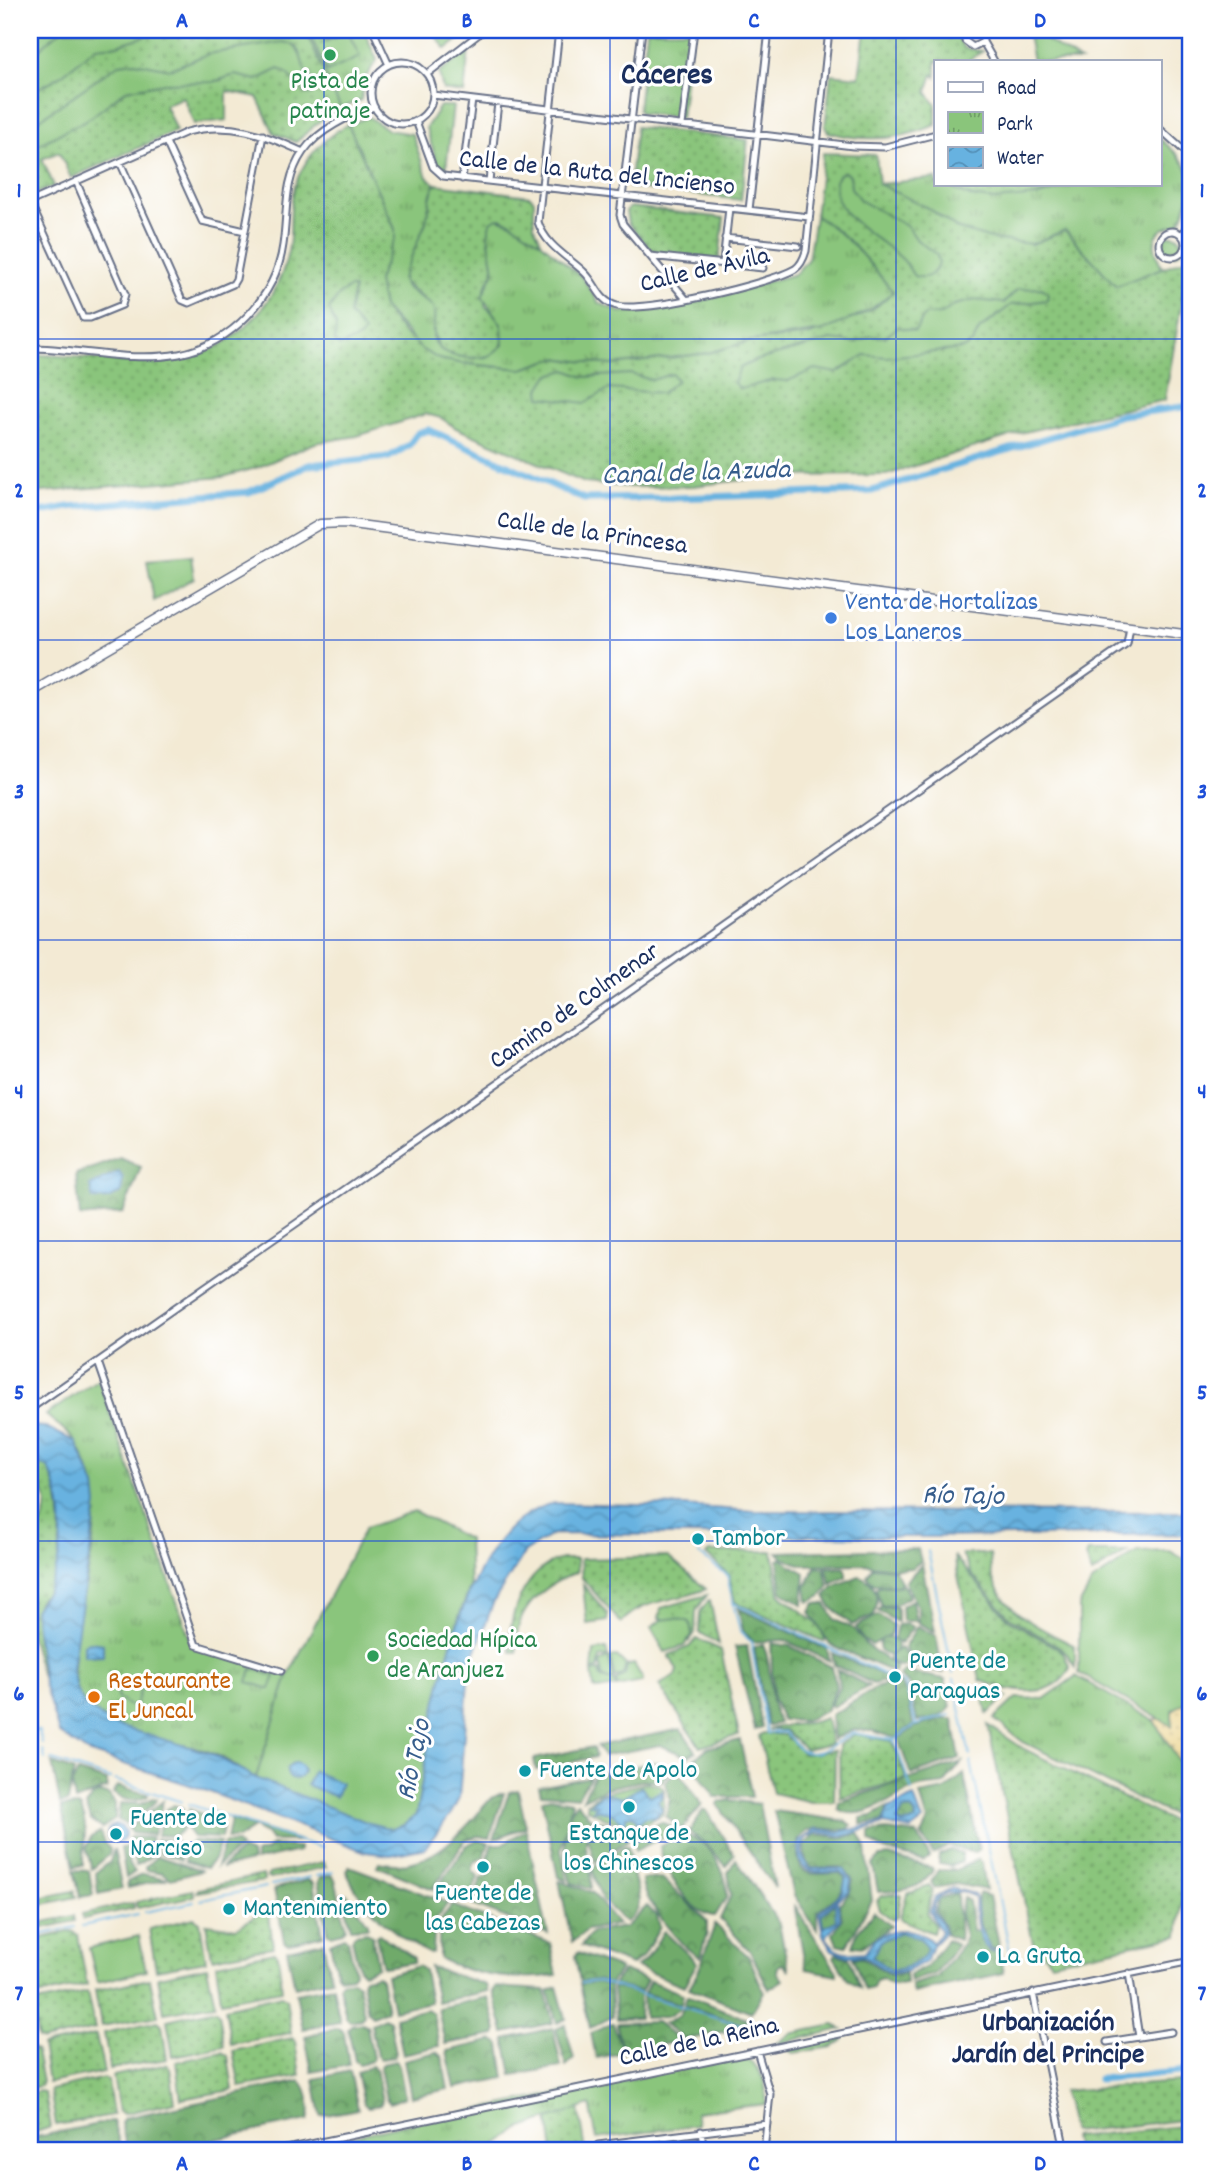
<svg xmlns="http://www.w3.org/2000/svg" width="1221" height="2181" font-family="Dekko,sans-serif">
<style>
.grass{fill:url(#grass-dots);stroke:#527a6c;stroke-width:2}
.forest{fill:url(#forest-crowns);stroke:#456c64;stroke-width:2}
.sand{fill:url(#sand-dots);stroke:#84847e;stroke-width:2}
.park{fill:url(#park-tufts);stroke:#527a6c;stroke-width:2}
.garden{fill:#8ac57b;stroke:#527a6c;stroke-width:2}
.water{fill:url(#water-waves);stroke:#41709f;stroke-width:2;fill-rule:evenodd}
.lines{fill:none;stroke-linecap:round;stroke-linejoin:round}
.stream{stroke:#67b2e0;stroke-width:2}
.canal{stroke:#67b2e0;stroke-width:7}
.street-casing{stroke:#677087;stroke-width:9}
.secondary-casing{stroke:#677087;stroke-width:11}
.street{stroke:#fff;stroke-width:5}
.secondary{stroke:#fff;stroke-width:8}
.grid{fill:none;stroke:#1d4ed8;stroke-width:2;stroke-opacity:0.55}
.leisure-dot{fill:#2e9e5b;stroke:#fff;stroke-width:2.5}
.shop-dot{fill:#3f7fe0;stroke:#fff;stroke-width:2.5}
.culture-dot{fill:#0f9aa8;stroke:#fff;stroke-width:2.5}
.food-dot{fill:#e8710a;stroke:#fff;stroke-width:2.5}
.labels{text-anchor:middle;dominant-baseline:central;stroke-width:6;stroke-linejoin:round;paint-order:stroke}
.leisure-label{font-size:26px;fill:#27864d;stroke:#fff}
.street-label{font-size:26px;fill:#1b2f5e;stroke:#fff}
.shop-label{font-size:26px;fill:#366cbe;stroke:#fff;text-anchor:start}
.culture-label{font-size:26px;fill:#0d838f;stroke:#fff;text-anchor:start}
.food-label{font-size:26px;fill:#c56008;stroke:#fff;text-anchor:start}
.water-label{font-size:28px;font-style:italic;fill:#365d8c;stroke:#fff}
.neighbourhood-label{font-size:28px;font-weight:bold;fill:#1b2f5e;stroke:#fff}
.quarter-label{font-size:30px;font-weight:bold;fill:#1b2f5e;stroke:#fff}
.neatline{fill:none;stroke:#1d4ed8;stroke-width:2.5}
.grid-label{font-size:23px;text-anchor:middle;font-weight:bold;fill:#1d4ed8}
</style>
<defs>
<pattern id="grass-dots" width="8" height="8" patternUnits="userSpaceOnUse" patternTransform="scale(1.75)"><rect width="8" height="8" fill="#8ac57b"/><path d="M2 2h.1M6 6h.1" fill="none" stroke="#70a068" stroke-width="1.8" stroke-linecap="round"/></pattern>
<pattern id="forest-crowns" width="20" height="18" patternUnits="userSpaceOnUse" patternTransform="scale(1.75)"><rect width="20" height="18" fill="#6faa6b"/><path d="M2 6a3 3 0 1 1 6 0M12 15a3 3 0 1 1 6 0" fill="none" stroke="#5a8b5b"/></pattern>
<pattern id="sand-dots" width="8" height="8" patternUnits="userSpaceOnUse" patternTransform="scale(1.75)"><rect width="8" height="8" fill="#eeda9e"/><path d="M2 2h.1M6 6h.1" fill="none" stroke="#ccbb8a" stroke-width="1.8" stroke-linecap="round"/></pattern>
<pattern id="park-tufts" width="24" height="20" patternUnits="userSpaceOnUse" patternTransform="scale(1.75)"><rect width="24" height="20" fill="#8ac57b"/><path d="M3 7l-1-3M5 7V3M7 7l1-3M15 17l-1-3M17 17v-4M19 17l1-3" fill="none" stroke="#70a068"/></pattern>
<pattern id="water-waves" width="16" height="10" patternUnits="userSpaceOnUse" patternTransform="scale(1.75)"><rect width="16" height="10" fill="#67b2e0"/><path d="M0 5q4-4 8 0t8 0" fill="none" stroke="#5491b9"/></pattern>
</defs>
<rect width="100%" height="100%" fill="#fff"/>
<filter id="ink" filterUnits="userSpaceOnUse"><feTurbulence type="fractalNoise" baseFrequency=".0143" numOctaves="2"/><feDisplacementMap in="SourceGraphic" scale="14" xChannelSelector="R" yChannelSelector="G"/><feConvolveMatrix kernelMatrix="1 2 1 2 8 2 1 2 1" color-interpolation-filters="sRGB"/></filter>
<filter id="wash" filterUnits="userSpaceOnUse"><feTurbulence type="fractalNoise" baseFrequency=".00686" numOctaves="4" result="noise"/><feDisplacementMap in="SourceGraphic" scale="28" xChannelSelector="R" yChannelSelector="G"/><feGaussianBlur stdDeviation="1.57" result="paint"/><feColorMatrix in="noise" values="0 0 0 0 0 0 0 0 0 0 0 0 0 0 0 0 0 1.4 0 .05"/><feComposite in="paint" operator="in"/></filter>
<g filter="url(#wash)">
<rect width="100%" height="100%" fill="#f3ead4"/>
<path class="grass" d="M 30,30 L 305,30 L 341,109 L 322,119 L 296,142 L 274,133 L 257,97 L 227,91 L 227,120 L 194,124 L 183,97 L 165,105 L 176,131 L 71,178 L 59,152 L 42,159 L 54,186 L 30,196 Z
M 431,30 L 472,30 L 446,49 Z
M 865,30 L 960,30 L 959,39 L 964,48 L 983,51 L 967,61 L 936,61 L 936,77 L 933,74 L 927,92 L 936,105 L 936,125 C 901,140 864,142 828,132 L 825,127 L 831,74 L 859,77 Z
M 348,124 L 395,229 L 395,238 L 378,281 L 383,307 L 405,335 L 459,363 L 522,369 L 555,358 L 612,365 L 708,353 L 751,341 L 810,335 L 859,316 L 877,306 L 893,292 C 869,263 848,234 815,216 L 823,153 L 876,155 L 879,184 L 930,209 L 956,228 L 1032,244 L 1065,230 L 1116,285 L 1189,258 L 1165,400 L 1020,433 L 886,475 L 774,476 L 693,486 L 630,487 L 585,483 L 456,428 L 441,418 L 426,414 L 357,436 L 315,443 L 256,468 L 223,477 L 30,493 L 30,355 C 80,353 133,370 183,359 C 237,348 281,300 289,246 C 291,233 290,221 291,209 C 293,171 316,142 348,124 Z
M 636,127 L 748,140 L 741,200 L 629,187 Z
M 436,184 L 530,196 L 534,200 L 534,226 L 542,243 L 501,218 L 489,226 L 494,271 L 485,288 L 485,306 C 499,317 508,330 501,348 C 487,363 457,359 440,350 L 434,335 L 433,307 L 403,282 C 403,260 421,239 427,217 C 431,206 428,194 436,184 Z
M 943,184 L 1055,184 L 1057,191 C 1018,201 978,207 943,184 Z
M 630,207 L 724,218 L 719,260 L 653,252 L 628,223 L 626,211 Z
M1162 245a10 10 0 1 1 20 0a10 10 0 1 1-20 0Z
M 30,1462 L 48,1467 C 64,1499 66,1561 46,1593 C 45,1596 40,1597 39,1600 C 30,1617 41,1662 43,1681 L 30,1634 L 30,1530 L 39,1529 C 50,1509 51,1491 30,1477 Z
M 773,1551 L 779,1593 C 792,1608 824,1620 825,1642 L 735,1602 L 729,1575 L 707,1555 L 710,1552 Z
M 1127,1552 L 1092,1574 L 1086,1556 L 1088,1552 Z
M 962,1554 L 990,1554 C 991,1561 990,1569 992,1576 C 1003,1613 1044,1630 1075,1646 L 1075,1667 L 1065,1651 L 1009,1617 L 972,1575 Z
M 954,1556 L 1008,1619 L 1063,1652 L 1070,1668 C 1054,1702 1007,1692 980,1680 Z
M 668,1557 L 706,1589 C 677,1602 642,1598 621,1623 L 582,1578 L 580,1559 Z
M 562,1559 L 576,1559 L 577,1572 C 542,1586 512,1611 517,1652 L 511,1652 C 505,1618 526,1567 562,1559 Z
M 583,1585 L 608,1614 L 607,1621 L 587,1624 Z
M 707,1595 L 696,1611 L 695,1633 L 688,1643 L 692,1630 L 659,1618 L 661,1608 Z
M 709,1600 L 710,1600 L 719,1644 L 699,1632 L 700,1612 Z
M 697,1639 L 721,1650 L 739,1735 L 700,1747 L 659,1685 L 675,1676 L 677,1670 L 669,1655 L 689,1647 Z
M 982,1689 L 1007,1697 L 987,1714 Z
M 826,1718 L 831,1744 L 805,1750 L 785,1730 L 768,1730 C 788,1722 804,1727 826,1718 Z
M 988,1725 L 1024,1749 L 1190,1830 L 1178,1936 L 1051,1962 L 1044,1954 L 1035,1953 Z
M 763,1733 L 785,1735 L 804,1754 L 835,1750 L 834,1802 L 811,1802 L 773,1793 L 759,1736 Z
M 855,1734 L 892,1741 L 906,1779 L 840,1798 L 839,1745 Z
M 1186,1778 L 1186,1784 L 1191,1785 L 1191,1818 L 1186,1821 L 1179,1818 C 1175,1803 1177,1789 1186,1778 Z
M 324,1862 L 326,1867 L 269,1879 L 267,1877 L 269,1874 Z
M 263,1875 L 264,1881 L 197,1892 L 198,1889 Z
M 929,1886 L 932,1891 L 927,1914 L 935,1925 L 933,1933 L 900,1919 L 907,1894 Z
M 193,1890 L 194,1896 L 138,1908 L 136,1905 L 136,1902 Z
M 74,1891 L 76,1897 L 30,1907 L 30,1900 Z
M 895,1894 L 901,1895 L 897,1917 L 893,1920 L 880,1910 L 877,1901 L 881,1896 Z
M 133,1903 L 134,1908 L 83,1919 L 82,1914 Z
M 263,1911 L 269,1914 L 273,1947 L 212,1958 L 206,1924 L 237,1928 Z
M 74,1916 L 75,1921 L 30,1931 L 30,1925 Z
M 194,1918 L 200,1922 L 206,1961 L 156,1970 L 149,1929 Z
M 72,1931 L 78,1935 L 87,1985 L 31,1997 L 30,1941 Z
M 274,1952 L 278,1955 L 282,1990 L 221,2001 L 216,1964 Z
M 207,1967 L 215,2004 L 164,2013 L 158,1977 Z
M 150,1979 L 158,2016 L 101,2026 L 95,1990 Z
M 87,1992 L 95,2029 L 43,2041 L 38,2039 L 32,2004 Z
M 281,1995 L 286,1998 L 291,2033 L 231,2044 L 225,2008 Z
M 216,2009 L 219,2013 L 224,2046 L 173,2056 L 167,2020 Z
M 158,2021 L 162,2025 L 167,2059 L 110,2069 L 104,2033 Z
M 834,2025 L 842,2029 L 776,2044 L 790,2034 Z
M 96,2035 L 104,2072 L 48,2083 L 42,2046 Z
M 842,2037 L 843,2040 L 833,2047 L 793,2053 L 786,2049 Z
M 292,2038 L 295,2041 L 300,2076 L 240,2087 L 233,2051 Z
M 30,2048 L 36,2051 L 42,2082 L 40,2086 L 30,2088 Z
M 222,2052 L 228,2056 L 233,2090 L 181,2099 L 176,2062 Z
M 167,2064 L 170,2068 L 175,2102 L 123,2114 L 119,2112 L 113,2076 Z
M 104,2078 L 108,2081 L 113,2115 L 56,2125 L 50,2090 Z
M 1191,2081 L 1191,2119 L 1072,2132 L 1063,2091 Z
M 41,2091 L 45,2094 L 51,2127 L 30,2134 L 30,2093 Z
M 579,2108 L 586,2151 L 553,2151 L 548,2118 Z
M 1191,2125 L 1191,2151 L 1076,2151 L 1073,2137 Z"/>
<path class="forest" d="M 120,1158 L 141,1167 L 123,1213 L 80,1217 L 76,1174 Z
M 918,1549 L 921,1561 L 912,1568 L 899,1569 L 864,1564 L 802,1565 L 783,1558 L 778,1552 Z
M 781,1559 L 805,1573 L 803,1605 L 781,1591 L 778,1560 Z
M 922,1564 L 935,1631 L 935,1632 L 918,1623 L 918,1608 L 905,1582 Z
M 816,1566 L 824,1568 L 829,1587 L 820,1597 L 808,1602 L 806,1586 Z
M 826,1567 L 846,1568 L 846,1577 L 831,1584 Z
M 872,1567 L 894,1569 L 902,1583 L 896,1586 L 874,1584 L 867,1576 Z
M 859,1576 C 877,1581 880,1600 874,1615 L 852,1625 L 831,1607 L 825,1596 L 835,1586 Z
M 883,1586 L 904,1586 L 909,1597 L 895,1605 L 881,1606 L 876,1588 Z
M 912,1600 L 916,1621 L 902,1621 L 901,1606 Z
M 815,1603 L 826,1604 L 835,1620 L 854,1629 L 864,1643 L 896,1667 L 895,1673 L 830,1645 L 810,1612 Z
M 897,1607 L 897,1622 L 878,1611 L 880,1608 Z
M 738,1608 L 827,1649 L 830,1661 L 784,1640 L 753,1642 L 743,1630 Z
M 878,1615 L 893,1625 L 891,1634 L 872,1645 L 863,1640 L 856,1627 Z
M 907,1624 L 913,1627 L 900,1644 L 894,1638 L 897,1625 Z
M 917,1626 L 936,1636 L 943,1673 L 917,1667 L 904,1648 Z
M879 1646a9 9 0 1 1 18 0a9 9 0 1 1-18 0Z
M 771,1643 L 790,1646 L 832,1667 L 836,1687 L 826,1711 L 804,1721 L 782,1720 L 773,1698 Z
M 763,1644 C 775,1673 765,1693 779,1723 L 770,1726 L 767,1724 L 754,1647 Z
M 747,1646 L 762,1727 L 755,1730 L 735,1647 Z
M 900,1648 L 912,1662 L 912,1666 L 899,1666 L 889,1660 L 889,1656 Z
M 832,1653 L 890,1678 L 890,1680 L 873,1684 L 834,1665 Z
M 837,1670 L 869,1686 L 832,1707 L 830,1705 L 839,1687 Z
M 903,1671 L 945,1679 L 951,1707 C 944,1717 929,1721 917,1721 L 909,1684 L 899,1676 Z
M 896,1681 L 907,1691 L 913,1725 L 895,1738 L 873,1731 L 853,1730 L 833,1740 L 831,1715 L 876,1688 Z
M 943,1719 L 953,1719 L 960,1758 L 911,1775 L 898,1739 L 915,1727 Z
M 681,1729 L 696,1751 L 688,1757 L 660,1745 L 603,1756 L 597,1746 Z
M 740,1740 L 752,1797 L 715,1797 L 691,1762 L 707,1748 Z
M 593,1747 L 595,1757 L 536,1770 L 534,1759 Z
M 654,1762 L 674,1767 L 662,1781 L 646,1780 L 607,1788 L 583,1799 L 594,1775 Z
M 962,1762 L 944,1784 C 935,1786 925,1785 916,1788 C 895,1796 861,1824 838,1809 L 839,1802 Z
M 52,1763 L 74,1771 L 68,1802 L 60,1804 Z
M 677,1769 L 702,1805 L 682,1829 L 666,1816 L 670,1798 L 665,1783 Z
M 78,1772 L 107,1781 L 107,1788 L 75,1801 L 72,1784 Z
M 964,1774 L 979,1850 L 974,1853 L 949,1846 L 933,1854 L 921,1835 L 928,1821 L 920,1795 L 945,1790 Z
M 590,1777 L 578,1797 L 541,1794 L 539,1787 Z
M 117,1786 L 147,1794 L 148,1796 C 137,1803 123,1801 113,1793 Z
M 518,1790 L 526,1827 L 494,1839 L 509,1792 Z
M 100,1793 L 108,1794 L 115,1803 L 115,1819 L 102,1828 L 90,1820 L 86,1806 L 91,1797 Z
M 504,1793 L 490,1838 L 478,1836 L 465,1840 L 433,1889 L 377,1866 L 379,1862 C 421,1872 450,1845 476,1816 C 485,1805 490,1796 504,1793 Z
M 153,1798 L 157,1799 L 156,1802 L 127,1825 L 118,1820 L 120,1803 L 141,1804 Z
M 551,1798 L 572,1802 L 561,1849 L 567,1881 L 558,1877 L 542,1800 Z
M 730,1800 L 759,1804 L 775,1888 L 718,1805 L 719,1802 Z
M 163,1801 L 153,1835 L 131,1833 L 129,1828 Z
M 577,1802 L 592,1820 C 577,1849 595,1861 591,1888 L 571,1883 C 564,1860 560,1821 577,1802 Z
M 174,1805 L 183,1808 L 183,1829 L 175,1836 L 157,1835 L 166,1809 Z
M 78,1806 L 81,1808 C 89,1830 83,1843 83,1865 L 74,1867 L 61,1807 Z
M 888,1807 L 883,1821 L 861,1824 L 861,1818 L 872,1816 Z
M 189,1809 L 220,1821 L 223,1828 L 221,1838 L 193,1837 L 187,1829 Z
M 911,1809 L 915,1813 L 916,1821 L 903,1824 L 897,1821 L 904,1810 Z
M 706,1810 L 734,1854 L 726,1866 L 705,1843 L 689,1832 L 703,1810 Z
M 774,1811 L 845,1821 L 851,1825 L 849,1829 C 829,1833 812,1819 798,1841 C 795,1880 809,1874 839,1873 L 845,1878 C 846,1896 829,1901 817,1912 L 817,1930 L 794,1895 Z
M 231,1819 L 255,1827 L 237,1839 L 227,1839 Z
M 600,1820 L 626,1831 L 628,1840 L 595,1862 L 588,1838 Z
M 661,1822 L 672,1827 L 673,1832 L 635,1851 L 634,1834 Z
M 257,1827 L 301,1841 L 271,1841 L 266,1834 L 257,1830 Z
M 526,1830 L 548,1934 L 473,1905 L 481,1878 L 488,1876 L 493,1869 L 488,1858 L 492,1844 L 502,1844 Z
M 886,1830 L 917,1834 L 930,1857 L 923,1861 L 884,1850 L 870,1841 L 870,1832 Z
M 100,1832 L 104,1843 L 110,1848 L 109,1855 L 92,1869 L 86,1848 L 91,1837 Z
M 859,1833 L 866,1848 L 872,1901 L 846,1946 L 837,1944 L 833,1934 L 842,1918 L 839,1904 L 850,1892 L 853,1880 L 841,1867 C 817,1866 805,1879 804,1845 L 816,1834 L 843,1838 Z
M 681,1835 C 708,1836 729,1873 727,1897 L 715,1916 C 690,1915 662,1868 660,1846 Z
M 130,1837 L 152,1838 L 146,1850 L 128,1843 Z
M 156,1839 L 175,1840 L 182,1847 L 181,1860 L 158,1852 Z
M 476,1840 L 489,1843 L 484,1857 L 473,1863 L 473,1871 L 478,1876 L 469,1903 L 436,1890 L 466,1846 Z
M 193,1841 L 220,1843 L 214,1860 L 206,1868 L 185,1861 L 185,1847 Z
M 224,1843 L 237,1843 L 240,1848 L 217,1866 Z
M 271,1845 L 299,1847 L 299,1851 L 255,1861 L 255,1854 L 265,1851 Z
M 624,1846 L 628,1846 C 631,1856 631,1863 633,1873 C 637,1894 647,1906 626,1922 L 602,1900 L 593,1872 L 593,1867 Z
M 126,1847 L 129,1864 L 135,1872 L 126,1878 L 121,1848 Z
M 114,1849 L 122,1889 L 98,1894 L 96,1873 L 110,1862 Z
M 134,1850 L 153,1855 L 136,1866 L 132,1856 Z
M 242,1850 L 251,1854 L 252,1861 L 221,1868 Z
M 951,1850 L 962,1854 L 962,1862 L 951,1866 L 939,1864 L 939,1855 Z
M 157,1856 L 200,1870 L 201,1871 L 171,1879 L 162,1873 L 146,1870 L 145,1867 Z
M 889,1856 L 932,1868 L 933,1870 C 922,1891 900,1891 878,1892 L 873,1865 L 880,1857 Z
M 736,1859 L 779,1924 L 789,1971 L 783,1964 L 778,1966 L 777,1972 L 783,1980 L 769,1989 L 750,1951 L 720,1919 L 731,1895 L 728,1872 Z
M 978,1859 L 982,1863 L 986,1890 L 956,1884 L 934,1888 L 931,1882 L 938,1870 L 956,1870 Z
M 349,1866 L 448,1903 L 435,1920 L 433,1953 L 430,1954 C 396,1937 361,1906 346,1871 Z
M 74,1870 L 89,1871 L 93,1895 L 80,1897 Z
M 143,1874 L 167,1879 L 128,1888 L 127,1882 Z
M 331,1875 L 335,1879 L 346,1927 L 343,1932 L 332,1935 L 328,1932 L 318,1882 L 320,1878 Z
M 662,1878 L 707,1921 L 707,1933 L 700,1957 C 682,1951 640,1895 642,1879 Z
M 307,1880 L 313,1883 L 323,1935 L 288,1944 L 284,1941 L 274,1889 Z
M 559,1881 L 592,1892 L 618,1924 L 587,1930 L 572,1942 Z
M 957,1892 C 957,1903 961,1933 959,1940 L 946,1935 L 944,1924 L 935,1912 L 939,1899 Z
M 979,1893 L 989,1896 L 999,1944 L 995,1949 L 991,1948 C 980,1936 975,1907 979,1893 Z
M 343,1894 L 347,1894 L 368,1923 L 368,1927 L 351,1928 Z
M 963,1898 L 969,1901 L 973,1930 L 978,1931 L 989,1951 L 1000,1952 L 1004,1973 L 913,1993 L 911,1985 L 937,1977 L 962,1945 L 965,1936 L 960,1915 Z
M 836,1903 L 836,1921 L 823,1928 L 821,1915 Z
M 794,1904 L 837,1972 L 837,1975 L 806,1969 Z
M 452,1905 L 550,1943 L 557,1975 C 517,1981 475,1977 439,1958 L 439,1922 Z
M 647,1906 L 657,1916 L 660,1927 L 644,1955 L 632,1965 L 581,1946 L 592,1932 L 626,1927 Z
M 874,1912 L 891,1926 L 862,1947 L 853,1946 L 857,1932 Z
M 715,1924 L 749,1957 L 764,1992 L 751,2013 L 689,1988 L 698,1972 Z
M 664,1931 L 697,1963 L 684,1986 L 636,1967 L 647,1958 Z
M 367,1932 L 372,1935 L 378,1967 L 363,1973 L 359,1969 L 352,1939 L 355,1934 Z
M 898,1932 C 910,1932 923,1936 928,1949 C 922,1965 907,1967 892,1971 L 872,1957 L 881,1941 Z
M 379,1934 L 414,1958 L 414,1962 L 383,1967 L 376,1936 Z
M 344,1937 L 348,1940 L 355,1972 L 352,1976 L 341,1978 L 337,1974 L 330,1943 Z
M 947,1940 L 957,1945 L 935,1974 L 910,1981 L 909,1975 L 926,1967 Z
M 323,1942 L 331,1979 L 295,1987 L 287,1950 Z
M 578,1953 L 620,1969 L 610,1984 L 598,1980 L 580,1982 L 575,1956 Z
M 836,1954 L 849,1958 L 860,1988 L 848,1979 L 834,1957 Z
M 853,1958 L 863,1958 L 890,1975 L 905,1973 L 906,1983 L 892,1985 L 882,1978 L 876,1980 L 873,1988 L 865,1990 Z
M 418,1966 L 424,1970 L 430,2002 L 393,2010 L 386,1975 Z
M 430,1967 L 486,1985 L 488,1991 L 437,2002 Z
M 623,1971 L 647,1980 L 641,1992 L 613,1985 Z
M 377,1975 L 381,1979 L 387,2010 L 372,2016 L 368,2012 L 362,1982 L 364,1978 Z
M 353,1980 L 358,1984 L 364,2014 L 361,2019 L 350,2021 L 346,2017 L 339,1986 L 342,1982 Z
M 650,1981 L 683,1994 L 681,2004 L 644,1993 Z
M 598,1982 L 610,1986 L 612,2017 L 590,2028 L 580,1984 Z
M 333,1986 L 340,2022 L 303,2029 L 296,1993 Z
M 495,1987 L 545,1990 L 553,2023 L 504,2033 L 493,1990 Z
M 557,1987 L 566,2019 L 557,2023 L 548,1991 Z
M 613,1987 L 640,1994 L 639,2018 L 616,2019 Z
M 643,1995 L 680,2006 L 680,2009 L 667,2017 L 644,2018 Z
M 687,1995 L 749,2020 L 746,2025 L 684,2005 Z
M 488,1997 L 497,2030 L 495,2035 L 445,2044 L 438,2008 Z
M 684,2007 L 745,2027 L 685,2040 L 664,2023 L 679,2016 Z
M 427,2009 L 433,2013 L 439,2046 L 403,2054 L 395,2017 Z
M 384,2018 L 390,2021 L 396,2053 L 394,2057 L 381,2059 L 377,2056 L 371,2024 Z
M 657,2022 L 681,2041 L 627,2052 L 619,2039 L 617,2023 Z
M 363,2023 L 367,2026 L 373,2058 L 371,2061 L 359,2064 L 355,2061 L 348,2029 L 351,2025 Z
M 613,2023 L 623,2053 L 596,2058 L 591,2033 Z
M 565,2025 L 574,2059 L 566,2066 L 556,2029 Z
M 338,2028 L 344,2032 L 349,2065 L 312,2072 L 305,2036 Z
M 553,2028 L 561,2067 L 512,2075 L 505,2039 Z
M 494,2040 L 500,2044 L 505,2078 L 455,2088 L 447,2051 Z
M 436,2052 L 442,2056 L 448,2089 L 411,2097 L 404,2060 Z
M 395,2061 L 399,2065 L 405,2097 L 390,2103 L 386,2099 L 380,2068 L 383,2064 Z
M 372,2066 L 376,2069 L 382,2101 L 380,2105 L 368,2107 L 364,2104 L 357,2072 Z
M 350,2071 L 358,2109 L 321,2116 L 314,2079 Z
M 300,2081 C 308,2088 312,2111 308,2120 L 160,2151 L 127,2151 L 121,2123 L 124,2118 Z
M 113,2121 L 122,2151 L 30,2151 L 30,2138 Z"/>
<path class="sand" d="M 1191,1699 L 1191,1786 L 1186,1783 L 1185,1773 L 1154,1721 Z"/>
<path class="park" d="M 305,30 L 364,30 L 377,60 L 366,77 L 361,100 L 341,109 Z
M 647,30 L 691,30 L 681,118 L 641,113 L 638,110 Z
M 1027,30 L 1029,30 L 1080,61 L 1033,61 Z
M 469,50 L 464,93 L 443,90 L 439,73 Z
M 440,106 L 453,106 L 446,169 L 438,166 L 426,128 Z
M 369,117 L 388,130 L 412,134 L 427,177 L 436,184 L 431,193 L 426,222 L 402,279 L 406,287 L 433,307 C 436,316 434,320 433,329 C 431,359 467,359 488,357 L 503,345 L 502,325 L 482,297 L 494,271 L 488,235 L 491,222 L 497,218 L 510,222 L 542,243 L 582,277 L 599,303 L 620,312 L 672,309 L 795,274 L 808,259 L 815,216 C 848,234 869,263 893,292 L 870,310 L 823,331 L 751,341 L 708,353 L 612,365 L 555,358 L 522,369 L 459,363 L 439,359 L 421,349 L 383,307 L 378,281 L 395,238 L 395,229 L 348,124 Z
M 1160,139 C 1194,166 1198,182 1180,222 C 1174,226 1169,226 1163,229 C 1148,238 1157,256 1162,268 L 1116,286 L 1065,230 L 1032,244 L 991,239 L 956,228 L 930,209 L 879,184 L 936,178 L 936,184 L 943,184 L 970,197 L 995,200 L 1039,196 L 1079,184 L 1160,184 Z
M 98,1379 L 193,1647 L 288,1676 L 256,1778 C 240,1770 227,1758 210,1752 C 171,1739 110,1738 83,1702 C 71,1686 73,1665 75,1646 C 82,1577 115,1509 77,1444 C 71,1433 56,1424 46,1415 Z
M 1076,1676 L 1154,1721 L 1186,1773 L 1175,1788 L 1172,1815 L 1023,1742 L 994,1719 L 1016,1698 L 1044,1699 Z
M 741,2057 C 762,2064 767,2084 766,2104 L 695,2112 L 697,2125 L 597,2139 L 590,2105 L 519,2129 L 492,2147 L 478,2150 L 465,2142 L 439,2151 L 290,2151 L 400,2125 Z"/>
<path class="garden" d="M 61,30 L 166,30 L 117,45 L 96,47 L 59,77 L 30,93 L 30,57 Z
M 308,30 L 349,30 L 320,44 L 348,32 L 360,57 L 327,72 Z
M 283,42 C 303,45 299,59 306,72 C 308,76 312,78 314,81 L 312,95 C 295,93 296,74 279,69 L 257,80 L 235,75 L 213,82 L 164,83 L 126,90 L 90,118 L 30,149 L 30,126 L 119,64 L 135,62 L 170,69 L 208,54 Z
M 844,172 L 850,175 L 851,188 L 860,200 L 908,227 L 917,240 L 937,255 L 939,263 C 934,275 927,280 914,276 C 910,271 909,267 905,262 C 888,241 820,213 838,175 Z
M 349,288 L 354,288 L 349,314 L 364,332 L 360,338 L 340,346 L 335,342 L 336,326 L 329,309 L 340,294 Z
M 1042,288 L 1048,293 L 1047,300 L 1011,305 L 979,330 L 973,342 L 963,349 L 887,357 L 865,355 L 837,373 L 815,369 L 788,381 L 773,380 L 741,389 L 734,383 L 740,368 L 754,361 L 831,340 L 855,343 L 871,336 L 885,337 L 898,327 L 915,331 L 925,315 L 942,314 L 954,305 L 975,300 L 1004,303 L 1018,289 Z
M 566,370 L 584,377 L 630,374 L 652,380 L 672,374 L 677,380 L 662,393 L 609,389 L 585,403 L 541,397 L 540,389 L 549,375 Z
M 191,556 L 194,578 L 154,601 L 147,560 Z
M 414,1511 L 468,1539 L 470,1587 L 458,1619 L 439,1693 L 416,1815 C 409,1821 402,1828 393,1829 C 367,1831 284,1789 256,1778 L 288,1676 L 365,1528 Z
M 1170,1551 L 1191,1563 L 1191,1699 L 1172,1710 L 1172,1726 L 1079,1673 L 1079,1606 L 1092,1582 L 1137,1552 Z
M 676,1618 L 690,1622 L 692,1635 L 684,1646 L 665,1652 L 651,1628 L 661,1620 Z
M 606,1649 L 608,1656 L 600,1658 L 598,1669 L 592,1670 L 594,1651 Z
M 617,1656 L 626,1665 L 623,1675 L 615,1678 L 610,1657 Z
M 608,1657 L 614,1679 L 607,1680 L 602,1676 L 600,1663 Z
M 634,1664 L 643,1679 L 642,1682 L 617,1687 L 616,1681 L 625,1674 L 627,1666 Z
M 252,1669 L 275,1676 L 270,1689 L 248,1682 Z
M 599,1671 L 601,1678 L 614,1681 L 616,1687 L 598,1690 L 594,1688 L 592,1672 Z
M 142,1683 L 135,1709 L 118,1699 L 117,1692 L 123,1685 Z
M 647,1783 L 660,1785 L 664,1790 L 663,1814 L 637,1827 L 626,1827 L 587,1809 L 587,1803 L 601,1793 Z
M 139,1936 L 146,1971 L 97,1982 L 89,1948 Z"/>
<path class="water" d="M 119,1172 L 123,1178 L 121,1193 L 108,1199 L 93,1199 L 90,1186 Z
M 30,1426 L 46,1427 L 76,1442 L 95,1486 L 97,1505 L 72,1668 L 76,1689 L 84,1704 L 111,1724 L 210,1753 L 256,1778 L 369,1823 L 392,1829 L 404,1825 L 416,1815 C 432,1731 454,1525 554,1503 L 683,1506 L 754,1511 L 1191,1512 L 1191,1534 L 925,1537 L 553,1534 L 525,1552 L 494,1601 L 469,1669 L 459,1798 L 452,1812 L 425,1848 L 391,1855 L 366,1852 L 199,1788 L 87,1752 L 59,1733 L 43,1681 L 34,1610 C 37,1603 43,1598 47,1592 C 66,1556 66,1502 48,1467 L 30,1462 Z
M 88,1642 L 103,1644 L 103,1655 L 84,1656 L 84,1645 Z
M287 1771a8 8 0 1 1 16 0a8 8 0 1 1-16 0Z
M 313,1771 L 341,1783 L 336,1797 L 307,1785 Z
M 641,1787 L 650,1796 L 662,1791 L 663,1796 L 658,1801 L 662,1810 L 656,1816 L 645,1817 L 635,1826 L 637,1820 L 632,1815 L 626,1816 L 626,1826 C 615,1816 609,1809 593,1810 L 597,1805 L 590,1804 L 604,1793 L 622,1798 Z
M 914,1797 L 923,1821 L 911,1830 L 884,1824 L 844,1836 L 818,1832 L 807,1837 C 799,1847 801,1861 811,1869 L 844,1869 L 851,1880 L 849,1891 L 837,1900 L 840,1919 L 826,1937 C 835,1953 848,1954 865,1952 C 880,1926 914,1923 933,1943 L 941,1932 L 930,1912 L 935,1897 L 952,1888 L 975,1894 L 979,1926 L 991,1950 L 997,1951 C 975,1950 975,1913 975,1897 C 958,1888 934,1889 933,1913 L 942,1923 L 944,1934 L 933,1945 L 925,1962 L 907,1971 L 890,1973 L 864,1956 L 848,1956 L 832,1950 L 823,1935 L 819,1913 L 843,1892 L 846,1877 L 840,1872 C 814,1872 795,1878 800,1841 L 816,1829 L 840,1832 L 883,1823 L 889,1808 ZM 911,1809 L 915,1813 L 916,1821 L 903,1824 L 897,1821 L 903,1810 ZM 835,1902 L 836,1921 L 823,1928 L 821,1915 ZM 900,1932 L 921,1939 L 927,1949 C 922,1965 907,1967 892,1971 L 872,1957 L 881,1941 Z
M107 1834a9 9 0 1 1 18 0a9 9 0 1 1-18 0Z"/>
<g class="lines">
<path class="stream" d="M 928,1551 L 953,1673
M 699,1554 L 727,1575 L 733,1603 L 905,1684 L 916,1725 L 950,1715
M 733,1603 L 740,1630 L 751,1642 L 767,1733 L 784,1732 C 790,1737 794,1746 800,1750 C 818,1761 839,1739 853,1733 L 894,1740 L 915,1725
M 954,1679 L 970,1756
M 30,1731 L 39,1731 L 42,1744
M 894,1740 L 912,1791
M 43,1750 L 45,1759
M 52,1760 L 111,1779
M 971,1762 L 1012,1962
M 115,1780 L 182,1802
M 188,1804 L 255,1826
M 257,1827 L 322,1848
M 317,1876 L 333,1872
M 271,1885 L 310,1877
M 201,1900 L 266,1887
M 145,1912 L 194,1902
M 82,1926 L 138,1914
M 30,1937 L 75,1927
M 581,1983 L 598,1981 L 745,2026"/>
<path class="canal" d="M 30,514 L 68,507 L 249,492 L 309,465 L 389,457 L 409,445 L 418,433 L 429,430 L 584,499 L 673,498 L 872,491 L 1122,415 L 1191,406
M 1099,2079 L 1191,2071"/>
</g>
</g>
<g filter="url(#ink)">
<g class="lines">
<defs>
<path id="street" d="M 373,30 L 389,65
M 559,30 L 538,222 C 546,246 567,256 584,272 C 597,284 598,301 617,306 C 645,313 769,284 795,269 C 801,265 804,258 806,251 L 829,30
M 642,30 L 620,215 L 623,224 L 686,299
M 965,30 L 965,41 L 973,47 L 983,42 L 983,30
M 983,42 L 994,61
M371 93a31 31 0 1 1 62 0a31 31 0 1 1-62 0Z
M 427,74 L 484,30
M 433,95 L 853,146 L 885,147 L 936,134
M 416,121 L 433,167 L 443,176 L 809,217
M 682,125 L 694,30
M 1160,129 L 1191,157
M 166,142 L 202,221 L 245,231
M 120,162 L 182,300 L 189,303 L 233,284 L 236,279 L 263,135
M 462,179 L 472,100
M 489,181 L 498,103
M 30,202 L 83,318 L 90,318 L 122,305 L 125,294 L 76,181
M 30,202 L 187,132 C 230,121 264,134 303,152
M 749,210 L 769,30
M1159 244a13 13 0 1 1 26 0a13 13 0 1 1-26 0Z
M 1182,236 L 1191,217
M 725,238 L 798,246
M 650,256 L 763,268
M 723,263 L 729,208
M 30,348 C 79,348 130,363 179,354 C 231,344 276,297 283,245 C 288,212 283,181 303,152 C 319,129 349,116 374,107
M 98,1362 L 196,1645 L 281,1671
M 30,1409 L 1127,644 L 1130,627
M 1129,1973 L 1139,2037
M 1033,1993 L 1065,2151
M 1107,2042 L 1171,2032
M 757,2051 L 770,2094 L 764,2151
M 701,2131 L 704,2151
M 598,2145 L 767,2124
M 277,2151 L 1191,1961"/>
<path id="secondary" d="M 30,693 L 320,524 L 344,523 L 1191,635"/>
</defs>
<use href="#street" class="street-casing"/>
<use href="#secondary" class="secondary-casing"/>
<use href="#street" class="street"/>
<use href="#secondary" class="secondary"/>
</g>
</g>
<path class="grid" d="M 324,30 L 324,2151M 610,30 L 610,2151M 896,30 L 896,2151M 30,339 L 1191,339M 30,640 L 1191,640M 30,940 L 1191,940M 30,1241 L 1191,1241M 30,1541 L 1191,1541M 30,1842 L 1191,1842"/>
<g class="leisure-dot">
<circle cx="330" cy="55" r="7"/>
<circle cx="373" cy="1656" r="7"/>
</g>
<circle class="shop-dot" cx="831" cy="618" r="7"/>
<g class="culture-dot">
<circle cx="698" cy="1539" r="7"/>
<circle cx="895" cy="1677" r="7"/>
<circle cx="525" cy="1771" r="7"/>
<circle cx="629" cy="1807" r="7"/>
<circle cx="116" cy="1834" r="7"/>
<circle cx="483" cy="1867" r="7"/>
<circle cx="229" cy="1909" r="7"/>
<circle cx="983" cy="1957" r="7"/>
</g>
<circle class="food-dot" cx="94" cy="1697" r="7"/>
<g class="labels">
<g class="leisure-label">
<text x="330" y="82">Pista de<tspan x="330" dy="30">patinaje</tspan></text>
<text x="387" y="1641" text-anchor="start">Sociedad Hípica<tspan x="387" dy="30">de Aranjuez</tspan></text>
</g>
<g class="street-label">
<text transform="translate(597 174) rotate(6)">Calle de la Ruta del Incienso</text>
<text transform="translate(705 271) rotate(-13)">Calle de Ávila</text>
<text transform="translate(592 534) rotate(8)">Calle de la Princesa</text>
<text transform="translate(575 1007) rotate(-35)">Camino de Colmenar</text>
<text transform="translate(699 2043) rotate(-12)">Calle de la Reina</text>
</g>
<g class="shop-label">
<text x="845" y="603">Venta de Hortalizas<tspan x="845" dy="30">Los Laneros</tspan></text>
</g>
<g class="culture-label">
<text x="712" y="1539">Tambor</text>
<text x="909" y="1662">Puente de<tspan x="909" dy="30">Paraguas</tspan></text>
<text x="539" y="1771">Fuente de Apolo</text>
<text x="130" y="1819">Fuente de<tspan x="130" dy="30">Narciso</tspan></text>
<text x="629" y="1834" text-anchor="middle">Estanque de<tspan x="629" dy="30">los Chinescos</tspan></text>
<text x="483" y="1894" text-anchor="middle">Fuente de<tspan x="483" dy="30">las Cabezas</tspan></text>
<text x="243" y="1909">Mantenimiento</text>
<text x="997" y="1957">La Gruta</text>
</g>
<g class="food-label">
<text x="108" y="1682">Restaurante<tspan x="108" dy="30">El Juncal</tspan></text>
</g>
<g class="water-label">
<text transform="translate(696 475) rotate(-2)">Canal de la Azuda</text>
<text transform="translate(963 1498) rotate(1)">Río Tajo</text>
<text transform="translate(416 1760) rotate(-78)">Río Tajo</text>
</g>
<g class="neighbourhood-label">
<text x="1048" y="2025">Urbanización<tspan x="1048" dy="32">Jardín del Principe</tspan></text>
</g>
<g class="quarter-label">
<text x="667" y="77">Cáceres</text>
</g>
</g>
<rect width="1221" height="2181" fill="none" stroke="#fff" stroke-width="77"/>
<rect x="934" y="60" width="228" height="126" fill="#ffffff" stroke="#a4acbf" stroke-width="2"/>
<rect x="948" y="82" width="35" height="10" fill="#ffffff" stroke="#a4acbf" stroke-width="2"/>
<text x="997" y="94" font-size="21" fill="#1b2f5e">Road</text>
<rect x="948" y="112" width="35" height="21" fill="url(#park-tufts)" stroke="#a4acbf" stroke-width="2"/>
<text x="997" y="130" font-size="21" fill="#1b2f5e">Park</text>
<rect x="948" y="147" width="35" height="21" fill="url(#water-waves)" stroke="#a4acbf" stroke-width="2"/>
<text x="997" y="164" font-size="21" fill="#1b2f5e">Water</text>
<rect x="38" y="38" width="1144" height="2104" class="neatline"/>
<g class="grid-label">
<text x="182" y="27">A</text>
<text x="467" y="27">B</text>
<text x="754" y="27">C</text>
<text x="1040" y="27">D</text>
<text x="19" y="197">1</text>
<text x="1202" y="197">1</text>
<text x="19" y="497">2</text>
<text x="1202" y="497">2</text>
<text x="19" y="798">3</text>
<text x="1202" y="798">3</text>
<text x="19" y="1098">4</text>
<text x="1202" y="1098">4</text>
<text x="19" y="1399">5</text>
<text x="1202" y="1399">5</text>
<text x="19" y="1700">6</text>
<text x="1202" y="1700">6</text>
<text x="19" y="2000">7</text>
<text x="1202" y="2000">7</text>
<text x="182" y="2170">A</text>
<text x="467" y="2170">B</text>
<text x="754" y="2170">C</text>
<text x="1040" y="2170">D</text>
</g>
</svg>
